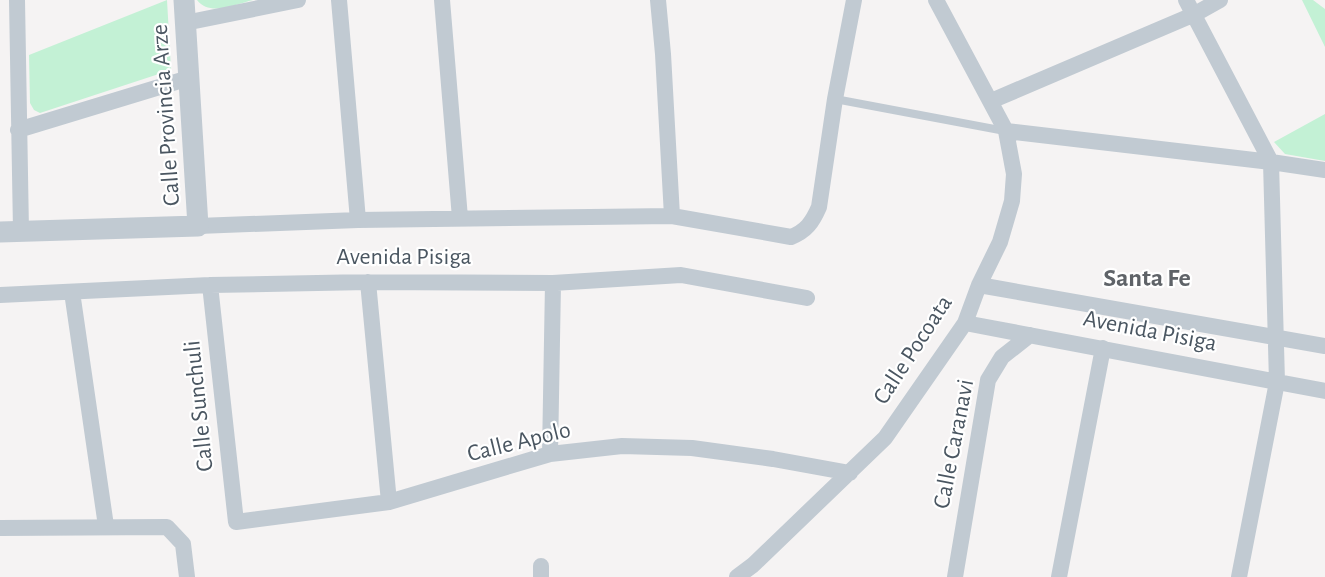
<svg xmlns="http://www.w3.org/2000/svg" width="1325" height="577" font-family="'Alegreya Sans',sans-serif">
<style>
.green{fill:#c3f1d5}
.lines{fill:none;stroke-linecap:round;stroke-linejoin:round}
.service{stroke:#c1cad2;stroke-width:8}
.minor{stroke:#c1cad2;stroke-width:16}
.tertiary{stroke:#c1cad2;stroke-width:21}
.labels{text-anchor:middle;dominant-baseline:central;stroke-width:4.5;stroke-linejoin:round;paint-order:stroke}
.street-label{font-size:24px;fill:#4a5661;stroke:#fff}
.neighbourhood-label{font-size:26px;font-weight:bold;fill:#5f6368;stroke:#fff}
</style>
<rect width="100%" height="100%" fill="#f5f3f3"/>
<path class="green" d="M 167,0 L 171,70 L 40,113 L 34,110 L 30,103 L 29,55 Z
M 197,0 L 253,0 C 236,4 210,17 197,0 Z
M 1302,0 L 1313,0 L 1325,9 L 1325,47 Z
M 1325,114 L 1325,161 L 1285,154 L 1274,142 Z"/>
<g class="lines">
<path class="service" d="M 835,99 L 1005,131"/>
<path class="minor" d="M 17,0 L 21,231
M 339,0 L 358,220
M 442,0 L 460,218
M 658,0 L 663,54 L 672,216
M 1186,0 L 1271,162 L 1277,382 L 1239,577
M 185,23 L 298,0
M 991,101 L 1195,14 L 1220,0
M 18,130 L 189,78
M 1006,131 L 1271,162 L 1325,170
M 198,226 L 358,220 L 672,216 L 791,237 C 806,231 812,223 819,207 L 835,99 L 854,0
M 368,282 L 389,502
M 210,285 L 236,522 L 389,502 L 550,454 L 622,446 L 692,448 L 773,459 L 850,473
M 979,285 L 1325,346
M 72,292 L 106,526
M 0,295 L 210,285 L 368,282 L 553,283 L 681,275 L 807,298
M 965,323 L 1325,391
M 550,454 L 553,283
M 0,528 L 167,527 L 183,544 L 187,577
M 541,566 L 541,577
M 737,577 L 753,565 L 885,438 L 965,323 L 979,285 L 1000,242 L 1012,201 L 1014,174 L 1006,131 L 936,0
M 955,577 L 988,380 L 1002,357 L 1030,335
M 1059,577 L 1103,348"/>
<path class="tertiary" d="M 0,232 L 198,226 L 184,0"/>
</g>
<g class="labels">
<g class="street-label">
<text transform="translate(166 115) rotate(-94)">Calle Provincia Arze</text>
<text x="404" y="257">Avenida Pisiga</text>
<text transform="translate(1150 331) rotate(11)">Avenida Pisiga</text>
<text transform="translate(913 350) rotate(-57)">Calle Pocoata</text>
<text transform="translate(199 406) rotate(-96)">Calle Sunchuli</text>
<text transform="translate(519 442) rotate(-14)">Calle Apolo</text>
<text transform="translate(954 444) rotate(-79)">Calle Caranavi</text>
</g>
<g class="neighbourhood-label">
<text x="1147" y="278">Santa Fe</text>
</g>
</g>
</svg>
